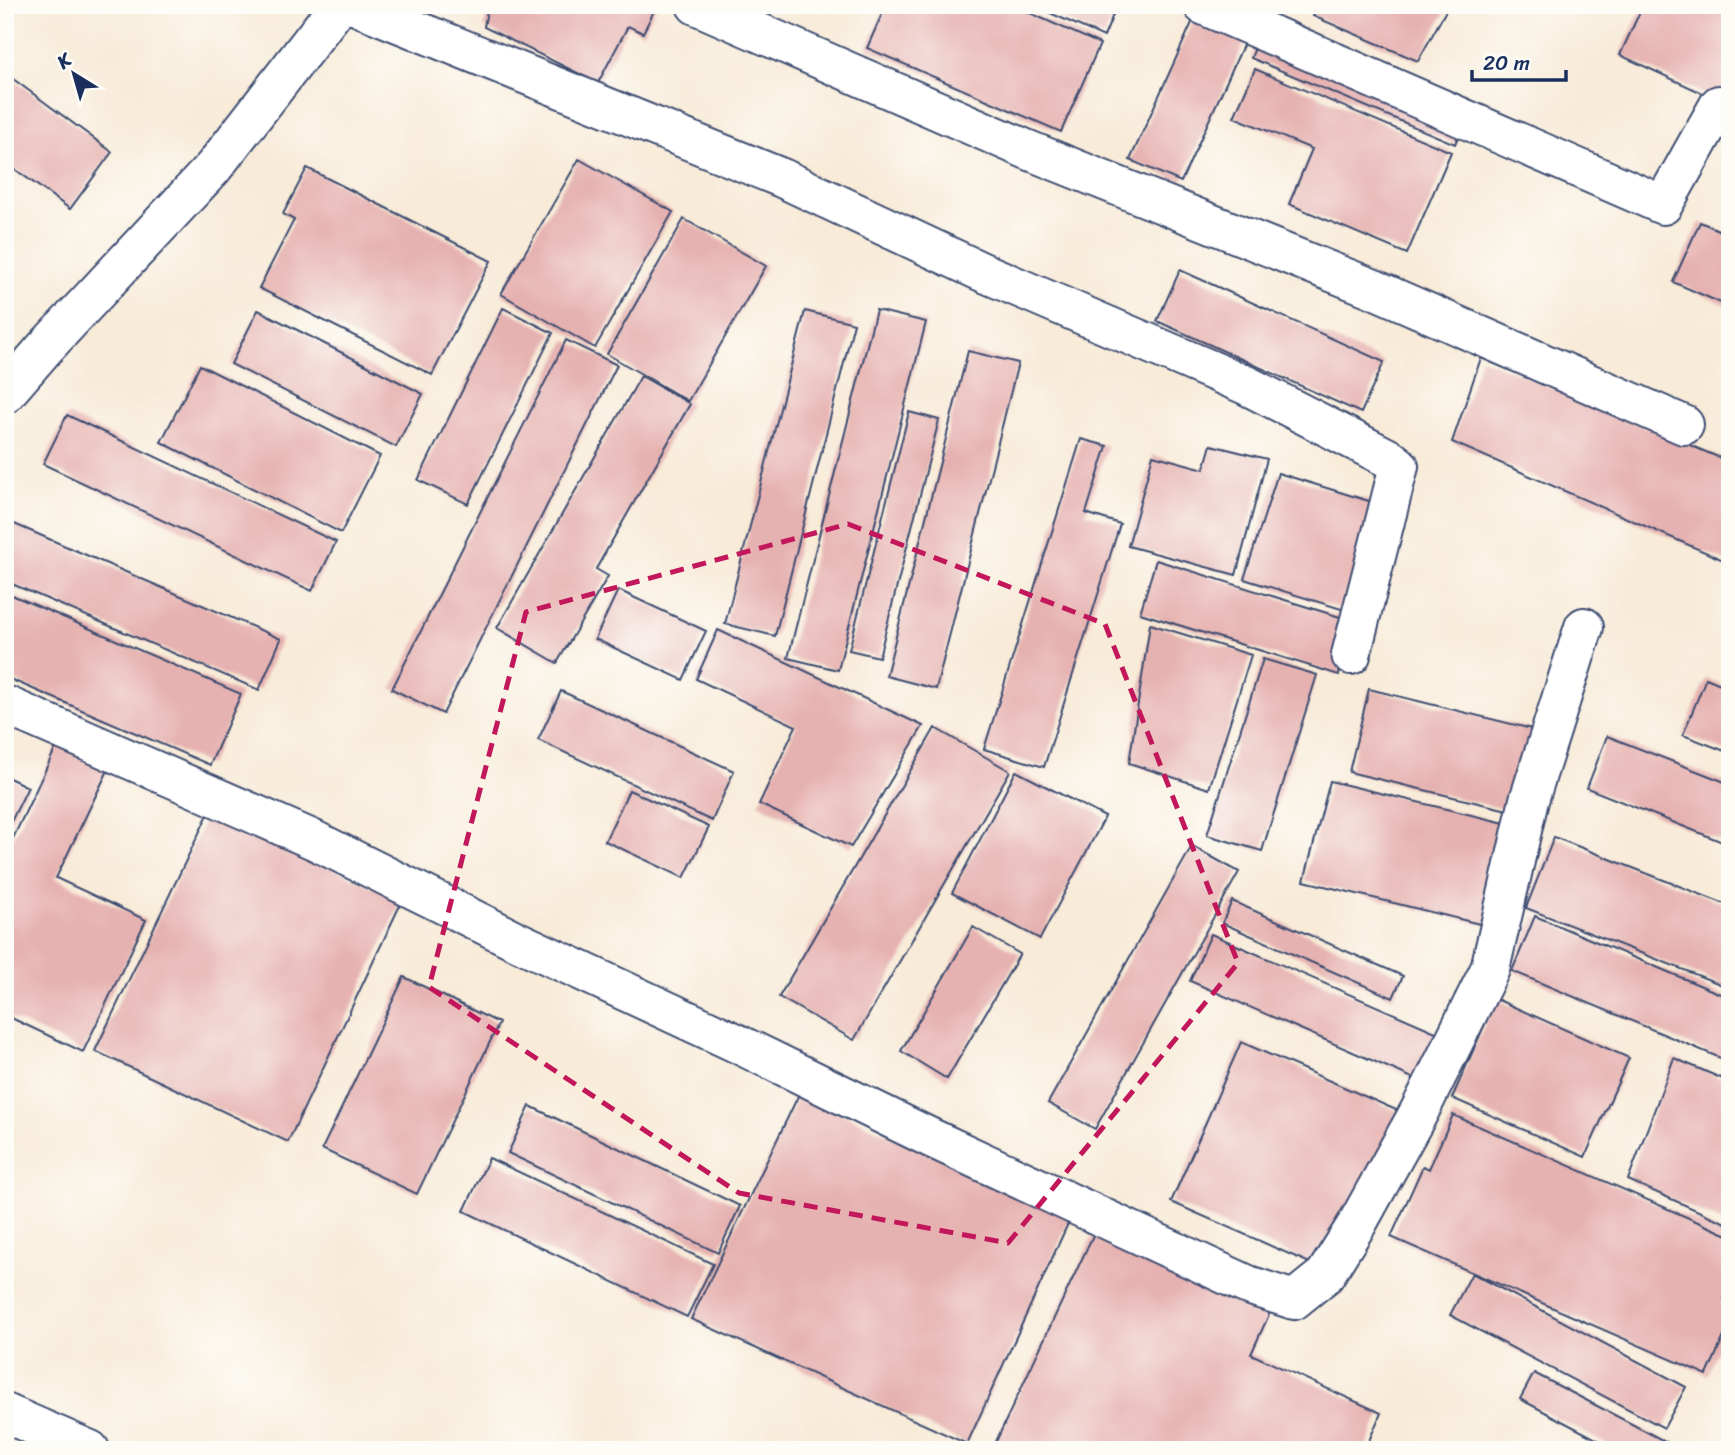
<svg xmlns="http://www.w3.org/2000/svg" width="1735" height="1455" font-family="Sriracha,sans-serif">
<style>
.building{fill:#e6b2b1}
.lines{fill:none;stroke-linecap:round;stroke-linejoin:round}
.minor-casing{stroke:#3c4b70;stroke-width:42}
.minor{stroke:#fff;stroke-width:38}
.marked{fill:none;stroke:#c2185b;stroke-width:5;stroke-dasharray:14 9;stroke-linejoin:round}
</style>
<rect width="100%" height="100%" fill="#fdfcf7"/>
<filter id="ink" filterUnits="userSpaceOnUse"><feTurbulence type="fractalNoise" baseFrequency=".0143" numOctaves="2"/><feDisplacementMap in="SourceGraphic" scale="14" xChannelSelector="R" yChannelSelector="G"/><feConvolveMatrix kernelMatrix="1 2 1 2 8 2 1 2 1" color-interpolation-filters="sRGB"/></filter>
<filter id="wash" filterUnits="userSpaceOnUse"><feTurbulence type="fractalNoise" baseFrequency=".00686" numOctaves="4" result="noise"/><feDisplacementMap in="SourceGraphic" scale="28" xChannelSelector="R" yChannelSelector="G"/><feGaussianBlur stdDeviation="1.57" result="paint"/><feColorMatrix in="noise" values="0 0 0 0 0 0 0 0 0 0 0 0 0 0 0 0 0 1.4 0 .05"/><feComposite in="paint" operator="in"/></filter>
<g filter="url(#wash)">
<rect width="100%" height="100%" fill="#f8ebd8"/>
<g id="blocks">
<path class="building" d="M 488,5 L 657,5 L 643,33 L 628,26 L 598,83 L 484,27 Z
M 886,5 L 1012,5 L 1100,44 L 1061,132 L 867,48 Z
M 1032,5 L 1117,5 L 1104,37 Z
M 1319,5 L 1449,5 L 1418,61 L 1313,16 Z
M 1643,5 L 1730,5 L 1730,73 L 1717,100 L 1620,55 Z
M 1199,7 L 1250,30 L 1181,182 L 1130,160 Z
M 1261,33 L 1465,120 L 1455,144 L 1251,58 Z
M 1255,69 L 1451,152 L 1407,254 L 1289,204 L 1312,149 L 1234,117 Z
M 5,73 L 112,152 L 70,209 L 5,162 Z
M 579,159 L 673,212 L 595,348 L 501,294 Z
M 307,168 L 491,261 L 432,375 L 259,288 L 294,220 L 283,214 Z
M 684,219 L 766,266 L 688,401 L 607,354 Z
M 1700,222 L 1730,235 L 1730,307 L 1673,282 Z
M 1180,270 L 1384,362 L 1361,413 L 1157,321 Z
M 503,308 L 553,333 L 468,504 L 418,480 Z
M 258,310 L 423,394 L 396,447 L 231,364 Z
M 876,310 L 926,322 L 838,670 L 788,658 Z
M 805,311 L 854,323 L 775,636 L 725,624 Z
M 566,340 L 617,365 L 443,714 L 392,689 Z
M 968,351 L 1018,363 L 936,689 L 886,676 Z
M 1481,358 L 1730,462 L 1730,563 L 1452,442 Z
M 200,365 L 380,456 L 341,533 L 161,442 Z
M 641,376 L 690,404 L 596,569 L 608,576 L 557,663 L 497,628 Z
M 909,412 L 939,420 L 879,657 L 849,650 Z
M 67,415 L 336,542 L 312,591 L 43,464 Z
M 1081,439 L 1107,446 L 1086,513 L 1120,524 L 1044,767 L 984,749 Z
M 1211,445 L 1267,459 L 1236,575 L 1128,546 L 1153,455 L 1204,469 Z
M 1278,473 L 1385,506 L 1351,612 L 1244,579 Z
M 5,520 L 281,639 L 259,690 L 5,581 Z
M 1156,560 L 1356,622 L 1339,675 L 1140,613 Z
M 618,590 L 706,631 L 683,680 L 595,639 Z
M 5,592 L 241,694 L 210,765 L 5,677 Z
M 1150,624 L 1251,655 L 1209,789 L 1129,763 Z
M 718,630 L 923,726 L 851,847 L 759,804 L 796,726 L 696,679 Z
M 1263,659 L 1317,675 L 1262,851 L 1207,835 Z
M 1706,678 L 1730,688 L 1730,753 L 1683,735 Z
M 1369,689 L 1540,731 L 1520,813 L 1349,772 Z
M 561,691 L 734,771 L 712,821 L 538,740 Z
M 935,728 L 1010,771 L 854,1040 L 779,997 Z
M 1607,736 L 1730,784 L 1730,845 L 1587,788 Z
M 61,737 L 112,762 L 56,878 L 146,920 L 83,1052 L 5,1015 L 5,855 Z
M 1016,771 L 1105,817 L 1040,939 L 952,893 Z
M 5,776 L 28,787 L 5,834 Z
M 1330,781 L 1517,826 L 1492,927 L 1304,881 Z
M 629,790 L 709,827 L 684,878 L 605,841 Z
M 210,810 L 402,901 L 288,1142 L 95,1051 Z
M 1554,837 L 1730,906 L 1730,988 L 1526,908 Z
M 1192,846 L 1239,872 L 1095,1129 L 1048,1103 Z
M 1232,901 L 1403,976 L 1393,998 L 1222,923 Z
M 1535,916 L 1730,998 L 1730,1062 L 1512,971 Z
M 973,927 L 1020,954 L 947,1079 L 901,1051 Z
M 1211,934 L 1438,1033 L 1417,1080 L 1190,981 Z
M 404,977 L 499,1023 L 417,1194 L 322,1149 Z
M 1496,999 L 1629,1058 L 1585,1157 L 1452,1098 Z
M 1241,1042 L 1403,1113 L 1321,1268 L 1171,1202 Z
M 1674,1058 L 1730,1082 L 1730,1225 L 1628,1180 Z
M 799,1094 L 1071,1217 L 967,1444 L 691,1319 Z
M 530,1106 L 740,1206 L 718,1253 L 508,1153 Z
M 1453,1115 L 1730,1236 L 1730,1286 L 1724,1298 L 1730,1301 L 1730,1323 L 1707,1375 L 1391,1237 L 1423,1166 L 1429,1169 Z
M 489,1158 L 713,1264 L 687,1317 L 464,1211 Z
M 1096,1229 L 1272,1308 L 1251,1354 L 1381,1413 L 1365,1450 L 992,1450 Z
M 1472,1273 L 1686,1387 L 1664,1428 L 1450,1315 Z
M 1534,1373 L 1668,1443 L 1664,1450 L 1617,1450 L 1520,1399 Z"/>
</g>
</g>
<g filter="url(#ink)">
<use href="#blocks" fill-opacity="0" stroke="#3c4b70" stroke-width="2"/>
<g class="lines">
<defs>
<path id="minor" d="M 354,5 L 782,178 L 980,271 L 1246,385 L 1390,459 L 1399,466 L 1351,655
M 696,5 L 1028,150 L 1374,289 L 1684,425
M 1203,5 L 1663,205 L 1719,105
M 5,394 L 44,349 L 213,168 L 339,5
M 5,705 L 314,840 L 513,939 L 732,1041 L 931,1138 L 1248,1285 L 1294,1300 L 1325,1275 L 1357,1224 L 1420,1110 L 1490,969 L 1529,800 L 1584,627
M 5,1413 L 90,1450"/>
</defs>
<use href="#minor" class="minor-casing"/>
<use href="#minor" class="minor"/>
</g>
</g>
<path class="marked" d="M 848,524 L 1105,624 L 1238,963 L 1008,1243 L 739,1193 L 429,987 L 526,612 Z"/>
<rect width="1735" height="1455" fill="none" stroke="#fdfcf7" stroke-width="28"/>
<g transform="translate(74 74) rotate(323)" stroke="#fdfcf7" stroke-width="5" paint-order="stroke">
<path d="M0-5L12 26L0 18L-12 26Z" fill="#1b2f5e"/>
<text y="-10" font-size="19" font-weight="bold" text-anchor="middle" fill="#1b2f5e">K</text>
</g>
<path d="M1472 70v10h94v-10" fill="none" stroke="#1b2f5e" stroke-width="3.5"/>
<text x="1483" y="70" font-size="21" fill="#1b2f5e" stroke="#fdfcf7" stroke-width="5" paint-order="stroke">20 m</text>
</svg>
